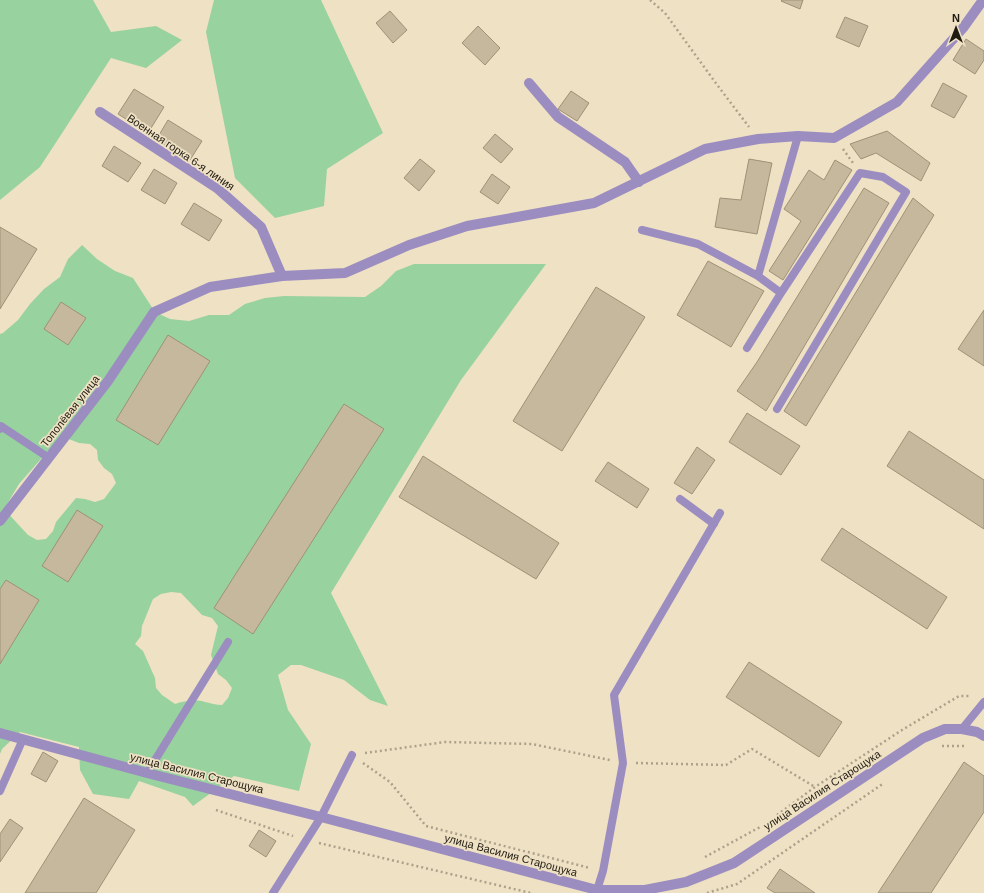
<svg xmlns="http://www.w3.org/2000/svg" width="984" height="893" font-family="Helvetica,sans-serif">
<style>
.green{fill:#98d29f;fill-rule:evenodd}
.building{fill:#c6b89c;stroke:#9e9175}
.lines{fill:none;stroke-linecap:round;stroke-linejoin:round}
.path{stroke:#aca18a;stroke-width:2.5;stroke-dasharray:2 3;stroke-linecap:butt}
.lane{stroke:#9c8dc0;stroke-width:8}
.street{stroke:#9c8dc0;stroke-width:10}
.labels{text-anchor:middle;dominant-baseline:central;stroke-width:3.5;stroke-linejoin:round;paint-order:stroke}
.street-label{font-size:11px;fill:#201b11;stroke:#efe1c4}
</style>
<rect width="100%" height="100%" fill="#efe1c4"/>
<path class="green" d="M 0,0 L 93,0 L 111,32 L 156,26 L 182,40 L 146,68 L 111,58 L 40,167 L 0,200 Z
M 214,0 L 321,0 L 383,133 L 327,169 L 324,206 L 275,218 L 235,178 L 206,32 Z
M 82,245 L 97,259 L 115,271 L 133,278 L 155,312 L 170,319 L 189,321 L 209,315 L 229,315 L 245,304 L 265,298 L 284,296 L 365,297 L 381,286 L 396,271 L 414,264 L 546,264 L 461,380 L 331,593 L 388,706 L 370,700 L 344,680 L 301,665 L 291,665 L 278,675 L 288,710 L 311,744 L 299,791 L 234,776 L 193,806 L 185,797 L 139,781 L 129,799 L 93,794 L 80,770 L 79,747 L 20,732 L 2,749 L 0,754 L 0,334 L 3,333 L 18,320 L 30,304 L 44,289 L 60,277 L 68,259 ZM 61,436 L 79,443 L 90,444 L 97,450 L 98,460 L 104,468 L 112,474 L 116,483 L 104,499 L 95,502 L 85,499 L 76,498 L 56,522 L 53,531 L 46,539 L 37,540 L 28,535 L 4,509 L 19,484 ZM 171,592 L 181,593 L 202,615 L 212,618 L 218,626 L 211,655 L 218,674 L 226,680 L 232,688 L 228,698 L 222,705 C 216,705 211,703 205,702 C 196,699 184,701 175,704 L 162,695 L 156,688 L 155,678 L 143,651 L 135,644 L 141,636 L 142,626 L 153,599 L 161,594 Z"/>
<path class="building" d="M 782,0 L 803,0 L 800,9 L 781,1 Z
M 390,11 L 407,30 L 393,43 L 376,23 Z
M 845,17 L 868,26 L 859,47 L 836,37 Z
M 478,26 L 500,48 L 485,65 L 462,43 Z
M 966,39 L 984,51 L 984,60 L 975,74 L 953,60 Z
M 943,83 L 967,96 L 954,118 L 931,106 Z
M 134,89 L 164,107 L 148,133 L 118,114 Z
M 571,91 L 589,103 L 577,121 L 558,109 Z
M 168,120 L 202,141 L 190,160 L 156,140 Z
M 887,131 L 930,163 L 921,181 L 876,153 L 861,159 L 850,144 Z
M 495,134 L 513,149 L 501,163 L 483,148 Z
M 114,146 L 141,163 L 128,182 L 102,166 Z
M 420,159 L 435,171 L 419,191 L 404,178 Z
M 749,159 L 772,163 L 757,234 L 715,227 L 720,198 L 741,200 Z
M 835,160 L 852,170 L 783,280 L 769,271 L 801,221 L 784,209 L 809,170 L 824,180 Z
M 154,169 L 177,183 L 165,204 L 141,190 Z
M 492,174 L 510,187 L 498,204 L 480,192 Z
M 864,188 L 889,203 L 766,411 L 737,391 L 757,362 Z
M 913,198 L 934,215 L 806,426 L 784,411 Z
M 194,203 L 222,220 L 209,241 L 181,224 Z
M 0,227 L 37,249 L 0,309 Z
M 708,261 L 764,291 L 731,347 L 677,315 Z
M 596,287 L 645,317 L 562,451 L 513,421 Z
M 61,302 L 86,318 L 68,345 L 44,329 Z
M 984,310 L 984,366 L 958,349 Z
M 168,335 L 210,361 L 158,445 L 116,420 Z
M 344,404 L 384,429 L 253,634 L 214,608 Z
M 747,413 L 800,446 L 781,475 L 729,442 Z
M 909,431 L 984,480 L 984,529 L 887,466 Z
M 697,447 L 715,460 L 692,494 L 674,483 Z
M 423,456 L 559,543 L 536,579 L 399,497 Z
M 608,462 L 649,489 L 637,508 L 595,481 Z
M 77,510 L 103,526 L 68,582 L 42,566 Z
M 842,528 L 947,597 L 927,629 L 821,560 Z
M 6,580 L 39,600 L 0,664 L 0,589 Z
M 749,662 L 842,722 L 819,757 L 726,697 Z
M 43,752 L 58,761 L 46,782 L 31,774 Z
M 964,762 L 984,776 L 984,812 L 931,893 L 878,893 Z
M 84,798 L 135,830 L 96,893 L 25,893 Z
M 10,819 L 23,828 L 0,862 L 0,834 Z
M 259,830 L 276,841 L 266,857 L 249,846 Z
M 780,869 L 815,893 L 775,893 L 767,888 Z"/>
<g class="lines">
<path class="path" d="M 650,0 L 665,13 L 715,82 L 749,127
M 843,149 L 853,163
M 942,746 L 965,746
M 365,753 L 445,742 L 532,744 L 610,760
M 363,763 L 390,782 L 426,826 L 590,868
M 636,763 L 726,765 L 752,749 L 815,787
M 216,810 L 293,836
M 777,815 L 815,787 L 902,730 L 959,696 L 971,696
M 319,843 L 531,893
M 705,857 L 762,826
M 707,893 L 737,884 L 884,783"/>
<path class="lane" d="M 642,230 L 698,244 L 758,276
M 781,293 L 758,276 L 798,136
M 747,348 L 781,293 L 860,173 L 883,177 L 906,192 L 777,409
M 0,429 L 1,426 L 49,458
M 680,499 L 714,524
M 962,729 L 984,702
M 147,773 L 228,642
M 0,791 L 23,739
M 597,890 L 603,871 L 623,763 L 614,695 L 720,513
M 273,893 L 321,817 L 352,755"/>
<path class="street" d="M 529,83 L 558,117 L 625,162 L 639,182
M 100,112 L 217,188 L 261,227 L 282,276
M 0,521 L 108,381 L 154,312 L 210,287 L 282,276 L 345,273 L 409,245 L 467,226 L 594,203 L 705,149 L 758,139 L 798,136 L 834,138 L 897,102 L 963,28 L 983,0
M 0,733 L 147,773 L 321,817 L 597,890 L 645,890 L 686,882 L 734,863 L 923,738 L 945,729 L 962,729 L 977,732 L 984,736"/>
</g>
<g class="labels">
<g class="street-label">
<text transform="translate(181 152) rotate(34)">Военная горка 6-я линия</text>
<text transform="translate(70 411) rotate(-52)">Тополёвая улица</text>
<text transform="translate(197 773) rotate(14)">улица Василия Старощука</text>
<text transform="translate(822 790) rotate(-33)">улица Василия Старощука</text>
<text transform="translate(511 855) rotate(15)">улица Василия Старощука</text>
</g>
</g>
<g transform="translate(956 28)" stroke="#efe1c4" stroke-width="3" paint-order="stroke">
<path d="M0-3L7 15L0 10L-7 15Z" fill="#201b11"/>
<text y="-6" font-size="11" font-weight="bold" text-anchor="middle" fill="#201b11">N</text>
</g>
</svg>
